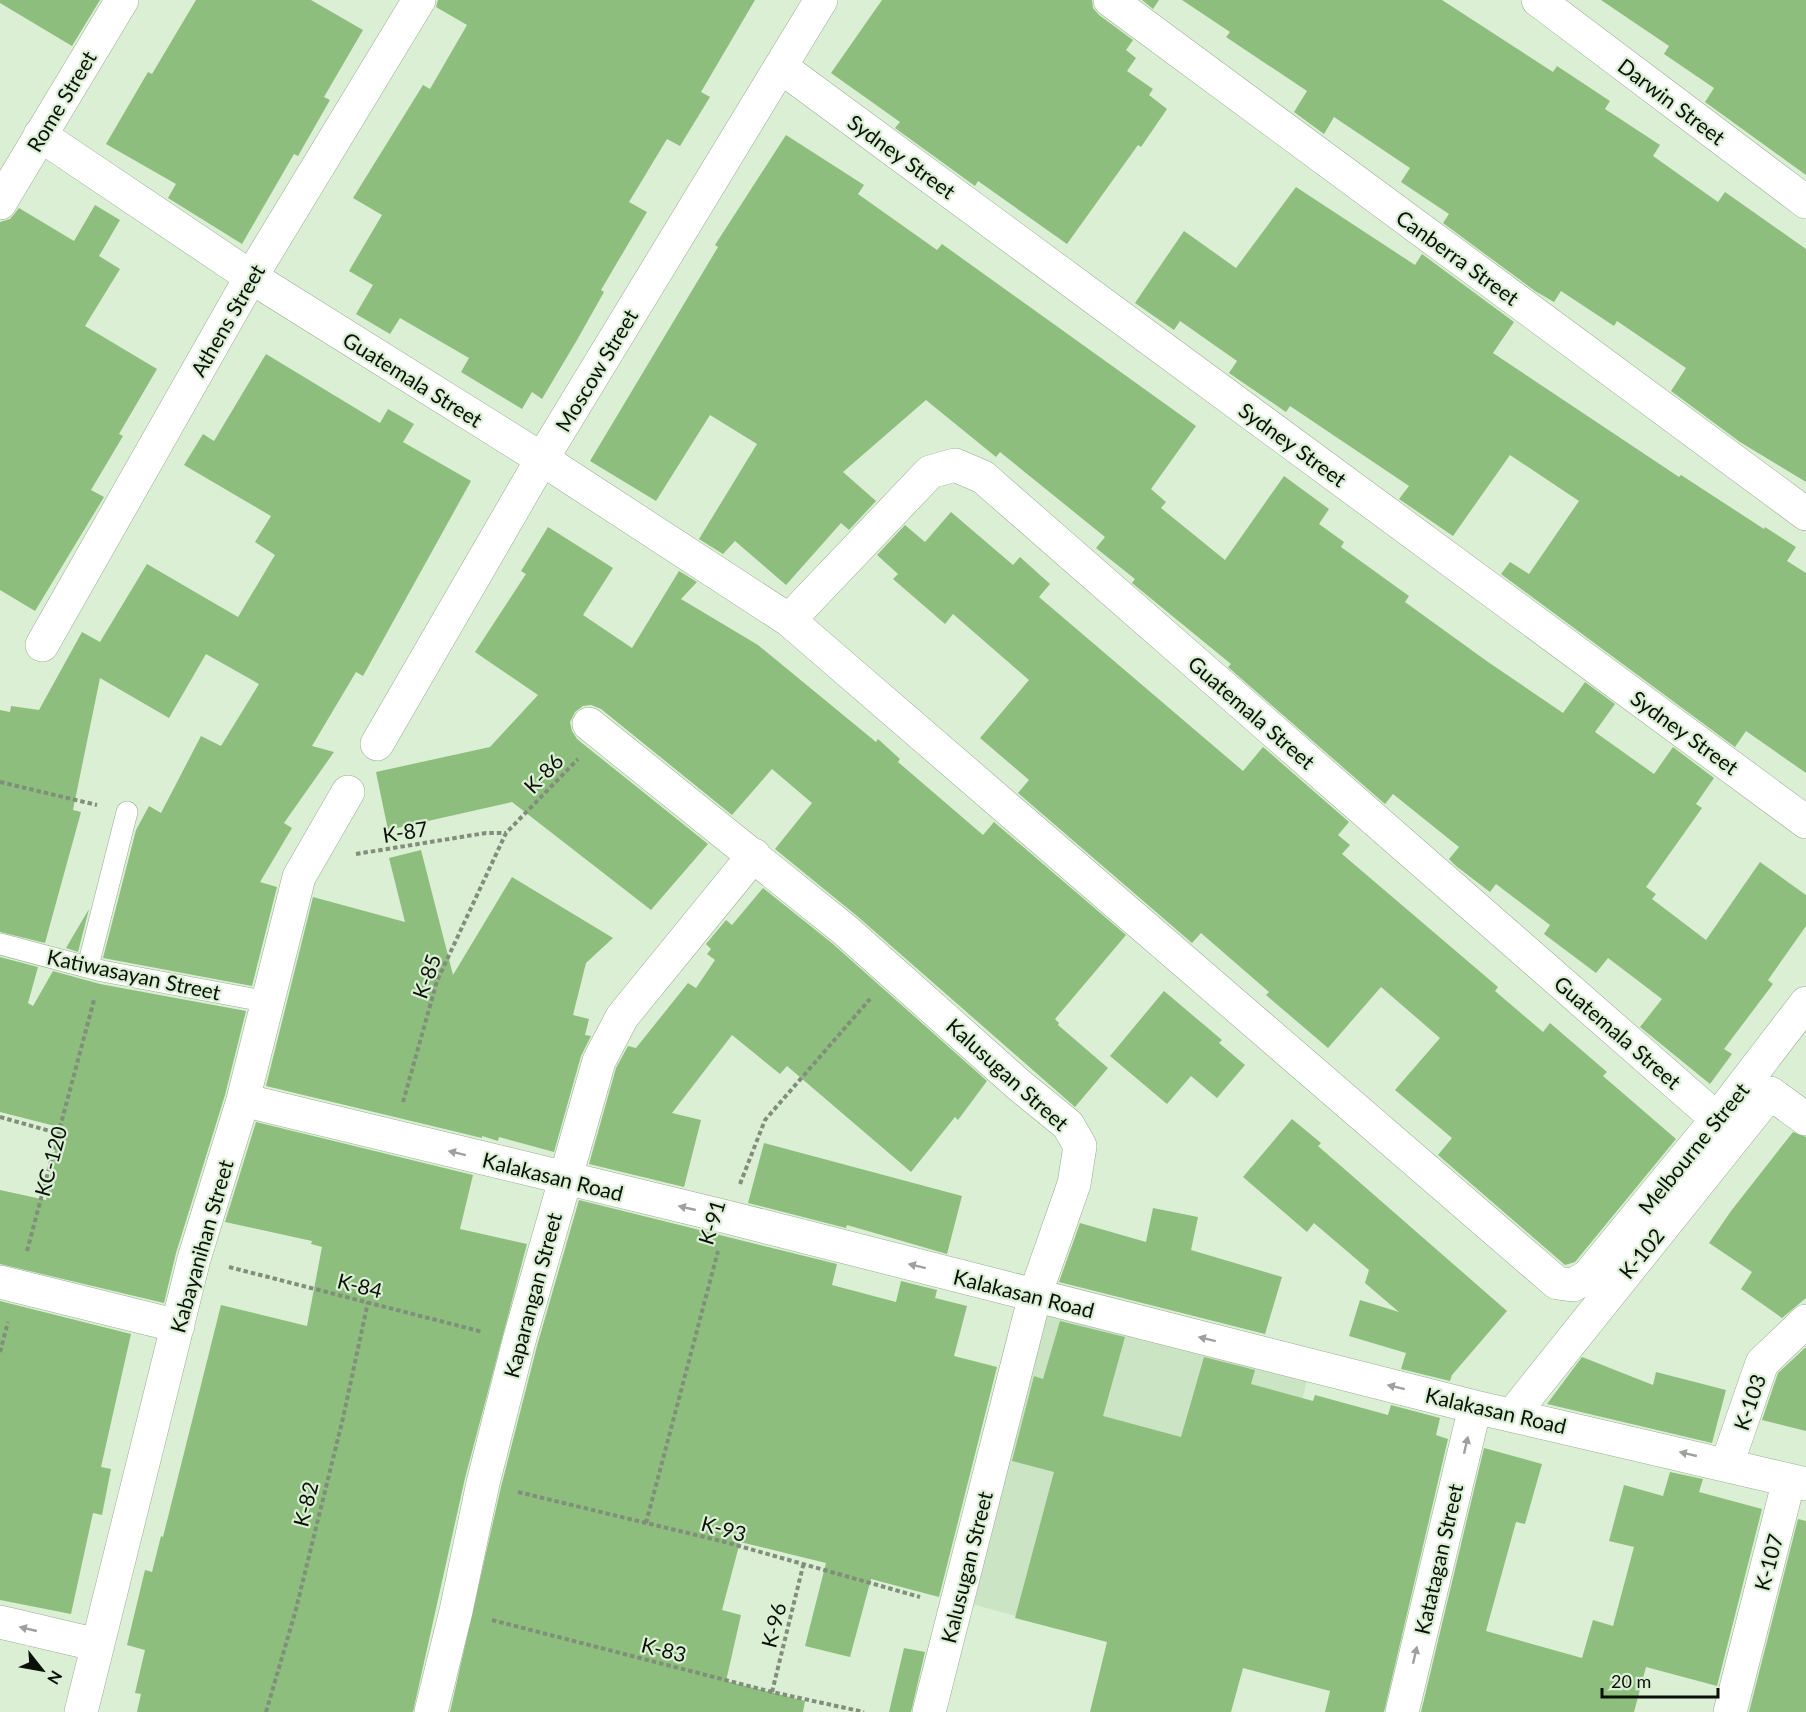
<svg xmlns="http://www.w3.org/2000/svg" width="1806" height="1712" font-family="Lato,sans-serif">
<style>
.built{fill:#cbe4c3}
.building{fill:#8dbe7d}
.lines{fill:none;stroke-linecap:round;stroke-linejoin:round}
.lane-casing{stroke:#99ac93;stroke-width:22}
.street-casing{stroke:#99ac93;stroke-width:34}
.path{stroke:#808e7b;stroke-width:4;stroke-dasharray:4.5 3;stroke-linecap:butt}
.lane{stroke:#fff;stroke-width:21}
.street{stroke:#fff;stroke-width:33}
.oneway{fill:#9da09d}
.labels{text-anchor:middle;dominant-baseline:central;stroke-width:4.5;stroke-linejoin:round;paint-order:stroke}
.street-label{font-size:21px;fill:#0b1109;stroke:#dbefd4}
</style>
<rect width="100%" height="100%" fill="#dbefd4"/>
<path class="built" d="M 1042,1308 L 1307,1379 L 1241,1677 L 964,1602 Z"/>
<path class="building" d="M 0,0 L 100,0 L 72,46 L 0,3 Z
M 196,0 L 311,0 L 363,30 L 324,97 L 330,100 L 298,156 L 294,154 L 242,244 L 168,198 L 176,184 L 106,144 L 148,72 L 152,74 Z
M 438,0 L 755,0 L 701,92 L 710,97 L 680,146 L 667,139 L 629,202 L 647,212 L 601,290 L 604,292 L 577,340 L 542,399 L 532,392 L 522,409 L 461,372 L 469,358 L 400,318 L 390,334 L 356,314 L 373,285 L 349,271 L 382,215 L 353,198 L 423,85 L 430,89 L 467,25 L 436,7 Z
M 882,0 L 1092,0 L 1093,8 L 1099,15 L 1133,40 L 1126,50 L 1136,58 L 1127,71 L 1153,89 L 1149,95 L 1167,109 L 1141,147 L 1138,145 L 1067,244 L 978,181 L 975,186 L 895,128 L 900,122 L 831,73 Z
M 1142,0 L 1159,0 L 1153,9 Z
M 1182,0 L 1442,0 L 1553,72 L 1557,66 L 1610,101 L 1605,109 L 1660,145 L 1653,156 L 1718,202 L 1725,192 L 1806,249 L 1806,482 L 1740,442 L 1671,391 L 1686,368 L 1617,321 L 1614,326 L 1561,291 L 1554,302 L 1535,291 L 1443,223 L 1449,214 L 1401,182 L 1410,168 L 1334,117 L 1324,134 L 1294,112 L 1307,91 L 1226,37 L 1230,32 Z
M 1601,0 L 1806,0 L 1806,175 L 1705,102 L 1714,88 L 1664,54 L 1669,46 Z
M 786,135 L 864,185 L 858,194 L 937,250 L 942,244 L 1196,426 L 1151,489 L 1166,502 L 1161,508 L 1225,560 L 1284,476 L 1329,509 L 1319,524 L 1344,542 L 1341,547 L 1409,596 L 1405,602 L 1488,662 L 1563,713 L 1585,682 L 1615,704 L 1595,732 L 1654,774 L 1673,747 L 1714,778 L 1696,804 L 1702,808 L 1646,887 L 1656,894 L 1652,899 L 1706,940 L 1760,862 L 1806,895 L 1806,926 L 1768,980 L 1773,984 L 1724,1049 L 1732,1054 L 1710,1084 L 1640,1027 L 1662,999 L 1608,958 L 1596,973 L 1544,934 L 1550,925 L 1496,884 L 1490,892 L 1456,866 L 1449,859 L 1459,847 L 1393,794 L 1385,804 L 1228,667 L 1231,664 L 1132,583 L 1135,579 L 1096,548 L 1105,537 L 1000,452 L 996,457 L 926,400 L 843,472 L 876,501 L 849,530 L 841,523 L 786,585 L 735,541 L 723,554 L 699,539 L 757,444 L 710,415 L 656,501 L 590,461 L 718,247 L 715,245 Z
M 1296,187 L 1415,265 L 1422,254 L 1514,322 L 1493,353 L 1679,477 L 1681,475 L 1764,529 L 1765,527 L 1796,547 L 1787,561 L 1806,573 L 1806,773 L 1746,731 L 1735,747 L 1501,574 L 1510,562 L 1529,574 L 1579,501 L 1510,455 L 1453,536 L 1399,499 L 1409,486 L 1290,406 L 1286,412 L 1229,373 L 1237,361 L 1180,321 L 1174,330 L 1135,303 L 1184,231 L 1236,268 Z
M 95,205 L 120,220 L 99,256 L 120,269 L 85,326 L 157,369 L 119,434 L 123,436 L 91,490 L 104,497 L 35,611 L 0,590 L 0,222 L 10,219 L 19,208 L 74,241 Z
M 266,354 L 380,423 L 388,409 L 414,424 L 403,442 L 471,481 L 363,676 L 356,672 L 312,746 L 334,752 L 284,823 L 292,828 L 260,882 L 277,887 L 252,986 L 103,958 L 136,830 L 149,806 L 161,813 L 201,736 L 221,746 L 259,684 L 206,654 L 169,718 L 100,678 L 73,810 L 81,812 L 45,943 L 0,932 L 0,710 L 10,712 L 11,706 L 39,710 L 82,632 L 100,642 L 147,564 L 238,617 L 275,555 L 255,542 L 271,516 L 184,465 L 203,434 L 214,441 Z
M 951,512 L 1013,565 L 1020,557 L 1050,584 L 1039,597 L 1243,771 L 1263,747 L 1349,822 L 1338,835 L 1350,845 L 1342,854 L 1498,987 L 1495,991 L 1543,1032 L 1550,1023 L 1607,1072 L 1603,1076 L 1676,1139 L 1575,1262 L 1565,1265 L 1438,1155 L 1452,1138 L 1395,1090 L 1440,1038 L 1381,987 L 1328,1048 L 1266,995 L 1269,992 L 1201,933 L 1192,943 L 1018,793 L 1029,780 L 980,738 L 1029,680 L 953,614 L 945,624 L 893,579 L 898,574 L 877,555 L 905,525 L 925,542 Z
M 548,527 L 613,568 L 583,615 L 632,648 L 679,571 L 697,582 L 681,599 L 758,645 L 876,742 L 878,739 L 900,759 L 898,762 L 983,835 L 994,822 L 1126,935 L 1055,1019 L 1059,1023 L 1058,1025 L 1108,1068 L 1075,1107 L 857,916 L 775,849 L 812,803 L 772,769 L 732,815 L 601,709 L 591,705 L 583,706 L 575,712 L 570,722 L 572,731 L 577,739 L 708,844 L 651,910 L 512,802 L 388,830 L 376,772 L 490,747 L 538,695 L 475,652 L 526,574 L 521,571 Z
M 421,850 L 453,975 L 512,877 L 613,938 L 586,963 L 573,1015 L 589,1019 L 585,1035 L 591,1036 L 581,1056 L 554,1152 L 499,1137 L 498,1141 L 482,1136 L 482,1138 L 266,1086 L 313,897 L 405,922 L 389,858 Z
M 763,888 L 833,944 L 987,1081 L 958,1120 L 955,1117 L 911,1172 L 787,1066 L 780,1074 L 732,1035 L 672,1113 L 701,1120 L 684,1187 L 589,1164 L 616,1068 L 628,1046 L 636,1048 L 688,983 L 696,988 L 715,960 L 707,954 L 711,949 L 706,944 L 726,920 L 732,925 Z
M 89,909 L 78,952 L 66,948 Z
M 0,957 L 38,967 L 28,1003 L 33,1006 L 53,971 L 100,984 L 246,1011 L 225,1095 L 176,1253 L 164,1303 L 0,1264 L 0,1190 L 46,1200 L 59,1127 L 0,1112 Z
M 1164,991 L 1222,1040 L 1219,1043 L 1245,1065 L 1217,1098 L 1191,1076 L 1167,1104 L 1110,1056 Z
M 1292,1119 L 1321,1143 L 1318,1146 L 1507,1311 L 1452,1375 L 1450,1381 L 1401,1369 L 1406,1353 L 1349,1336 L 1360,1300 L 1399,1312 L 1365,1283 L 1369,1270 L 1314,1223 L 1307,1232 L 1243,1177 Z
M 256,1122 L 473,1175 L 460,1229 L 527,1244 L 465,1478 L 413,1712 L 137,1712 L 141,1694 L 135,1693 L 145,1650 L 127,1645 L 145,1570 L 152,1572 L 161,1536 L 163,1537 L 221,1305 L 307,1326 L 322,1247 L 311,1244 L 312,1241 L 225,1222 Z
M 1793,1132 L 1806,1137 L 1806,1298 L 1782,1318 L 1741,1289 L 1752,1272 L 1709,1243 L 1731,1211 Z
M 764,1143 L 962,1196 L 947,1254 L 847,1225 L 846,1228 L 748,1203 Z
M 579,1200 L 837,1264 L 832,1285 L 896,1302 L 901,1281 L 937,1290 L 935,1298 L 967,1306 L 954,1356 L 997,1367 L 939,1597 L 871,1579 L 850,1657 L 805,1646 L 826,1563 L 740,1542 L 722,1610 L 741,1615 L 726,1681 L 805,1701 L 803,1712 L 450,1712 L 501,1487 L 537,1346 Z
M 1153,1208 L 1198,1217 L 1191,1250 L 1282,1277 L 1265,1334 L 1059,1282 L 1080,1223 L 1146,1242 Z
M 0,1301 L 131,1334 L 101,1467 L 111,1469 L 102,1515 L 93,1513 L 71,1614 L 0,1600 Z
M 1060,1321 L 1125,1337 L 1103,1416 L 1181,1437 L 1204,1357 L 1255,1370 L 1251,1384 L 1313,1401 L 1315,1395 L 1388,1415 L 1391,1405 L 1440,1418 L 1436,1435 L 1448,1439 L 1384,1712 L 1325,1712 L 1330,1691 L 1243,1668 L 1231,1712 L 1090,1712 L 1107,1642 L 1015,1618 L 1054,1472 L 1012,1461 L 1034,1376 L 1043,1379 Z
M 1806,1347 L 1806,1431 L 1762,1420 L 1778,1373 Z
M 1582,1357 L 1653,1385 L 1656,1372 L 1726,1390 L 1712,1443 L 1547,1404 Z
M 1484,1448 L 1542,1464 L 1525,1524 L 1516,1522 L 1486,1631 L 1582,1658 L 1593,1620 L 1613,1626 L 1634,1547 L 1609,1541 L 1624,1485 L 1663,1496 L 1670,1472 L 1703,1479 L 1699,1492 L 1762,1509 L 1717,1686 L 1646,1667 L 1634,1712 L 1421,1712 Z
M 1798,1519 L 1806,1521 L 1806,1712 L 1749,1712 Z
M 904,1648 L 925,1652 L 911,1712 L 889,1712 Z"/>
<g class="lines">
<defs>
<path id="lane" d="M 0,944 L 102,971 L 269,1002
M 88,966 L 127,812"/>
<path id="street" d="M 1110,0 L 1806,514
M 1538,0 L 1806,202
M 781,67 L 1806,822
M 40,135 L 251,277 L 542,459 L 789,620 L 1557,1283 L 1573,1285 L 1588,1276 L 1717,1119 L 1806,1003
M 0,203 L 122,0
M 789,620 L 930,472 L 955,465 L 983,477 L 1717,1119
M 42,645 L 251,277 L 419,0
M 589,724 L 845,930 L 1019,1085 L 1068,1125 L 1080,1146 L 1074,1184 L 1035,1295 L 929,1712
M 377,744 L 542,459 L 821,0
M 243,1100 L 727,1217 L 1475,1407 L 1806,1484
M 0,1282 L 178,1326
M 1513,1414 L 1770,1093 L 1806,1119
M 1727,1464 L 1762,1363 L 1806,1321
M 0,1622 L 98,1645
M 81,1712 L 194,1259 L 243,1100 L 299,877 L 348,792
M 431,1712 L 456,1611 L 483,1483 L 519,1341 L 599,1061 L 622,1017 L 754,855
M 1402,1712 L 1475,1407
M 1730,1712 L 1789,1480"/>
</defs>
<use href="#lane" class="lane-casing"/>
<use href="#street" class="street-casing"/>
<path class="path" d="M 0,782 L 97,805
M 356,854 L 486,833 L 506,833
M 403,1102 L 437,981 L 506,833 L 578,759
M 0,1117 L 57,1133
M 740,1184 L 765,1120 L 870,999
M 27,1251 L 94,1000
M 229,1267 L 483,1332
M 0,1352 L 8,1322
M 518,1492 L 725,1542 L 920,1597
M 646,1523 L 718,1251
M 492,1620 L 772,1692 L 864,1712
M 772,1692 L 803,1566
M 266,1712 L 295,1613 L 343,1418 L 368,1302"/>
<use href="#lane" class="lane"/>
<use href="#street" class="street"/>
</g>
<defs><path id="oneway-solid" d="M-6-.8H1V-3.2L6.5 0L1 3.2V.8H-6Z" transform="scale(1.5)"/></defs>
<g class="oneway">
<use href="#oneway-solid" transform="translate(457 1153) rotate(-166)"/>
<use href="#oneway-solid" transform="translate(687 1208) rotate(-167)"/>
<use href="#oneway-solid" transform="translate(917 1266) rotate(-166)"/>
<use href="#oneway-solid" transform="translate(1207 1339) rotate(-166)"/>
<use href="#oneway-solid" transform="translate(1396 1387) rotate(-166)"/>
<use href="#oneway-solid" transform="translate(1466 1445) rotate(-77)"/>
<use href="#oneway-solid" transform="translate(1688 1454) rotate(-167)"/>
<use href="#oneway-solid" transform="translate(28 1629) rotate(-167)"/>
<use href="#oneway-solid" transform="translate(1415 1655) rotate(-77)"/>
</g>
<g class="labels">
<g class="street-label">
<text transform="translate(61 101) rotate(-59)">Rome Street</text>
<text transform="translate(1672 101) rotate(37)">Darwin Street</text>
<text transform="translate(902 156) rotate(36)">Sydney Street</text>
<text transform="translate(1458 257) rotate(36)">Canberra Street</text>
<text transform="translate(227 320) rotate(-60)">Athens Street</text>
<text transform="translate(596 370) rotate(-59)">Moscow Street</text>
<text transform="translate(413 379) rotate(32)">Guatemala Street</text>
<text transform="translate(1293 444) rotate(36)">Sydney Street</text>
<text transform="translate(1252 712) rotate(41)">Guatemala Street</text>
<text transform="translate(1685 732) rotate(36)">Sydney Street</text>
<text transform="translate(543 773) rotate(-46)">K-86</text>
<text transform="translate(405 831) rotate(-9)">K-87</text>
<text transform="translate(134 974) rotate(12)">Katiwasayan Street</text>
<text transform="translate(426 976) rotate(-70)">K-85</text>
<text transform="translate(1618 1032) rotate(41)">Guatemala Street</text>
<text transform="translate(1008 1074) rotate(42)">Kalusugan Street</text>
<text transform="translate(1693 1148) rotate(-51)">Melbourne Street</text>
<text transform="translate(50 1161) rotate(-75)">KC-120</text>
<text transform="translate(553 1176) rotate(14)">Kalakasan Road</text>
<text transform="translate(711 1222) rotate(-73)">K-91</text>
<text transform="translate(201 1246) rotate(-74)">Kabayanihan Street</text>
<text transform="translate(1641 1253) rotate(-51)">K-102</text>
<text transform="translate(360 1285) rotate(14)">K-84</text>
<text transform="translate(1024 1293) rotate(14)">Kalakasan Road</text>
<text transform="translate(532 1295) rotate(-75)">Kaparangan Street</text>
<text transform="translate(1749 1402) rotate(-71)">K-103</text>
<text transform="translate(1496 1410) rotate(13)">Kalakasan Road</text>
<text transform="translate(305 1504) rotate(-76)">K-82</text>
<text transform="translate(724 1528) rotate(15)">K-93</text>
<text transform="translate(1438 1559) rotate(-77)">Katatagan Street</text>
<text transform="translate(1768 1562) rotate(-75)">K-107</text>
<text transform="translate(966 1567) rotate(-76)">Kalusugan Street</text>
<text transform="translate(773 1625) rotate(-76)">K-96</text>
<text transform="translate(664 1649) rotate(14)">K-83</text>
</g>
</g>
<g transform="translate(42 1670) rotate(121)" stroke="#dbefd4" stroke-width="4.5" paint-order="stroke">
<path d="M0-4.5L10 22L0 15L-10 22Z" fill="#0b1109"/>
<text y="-9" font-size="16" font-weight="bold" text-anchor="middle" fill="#0b1109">N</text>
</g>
<path d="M1602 1688v9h116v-9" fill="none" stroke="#0b1109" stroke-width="3"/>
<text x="1611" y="1688" font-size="18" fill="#0b1109" stroke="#dbefd4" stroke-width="4.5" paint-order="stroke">20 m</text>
</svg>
